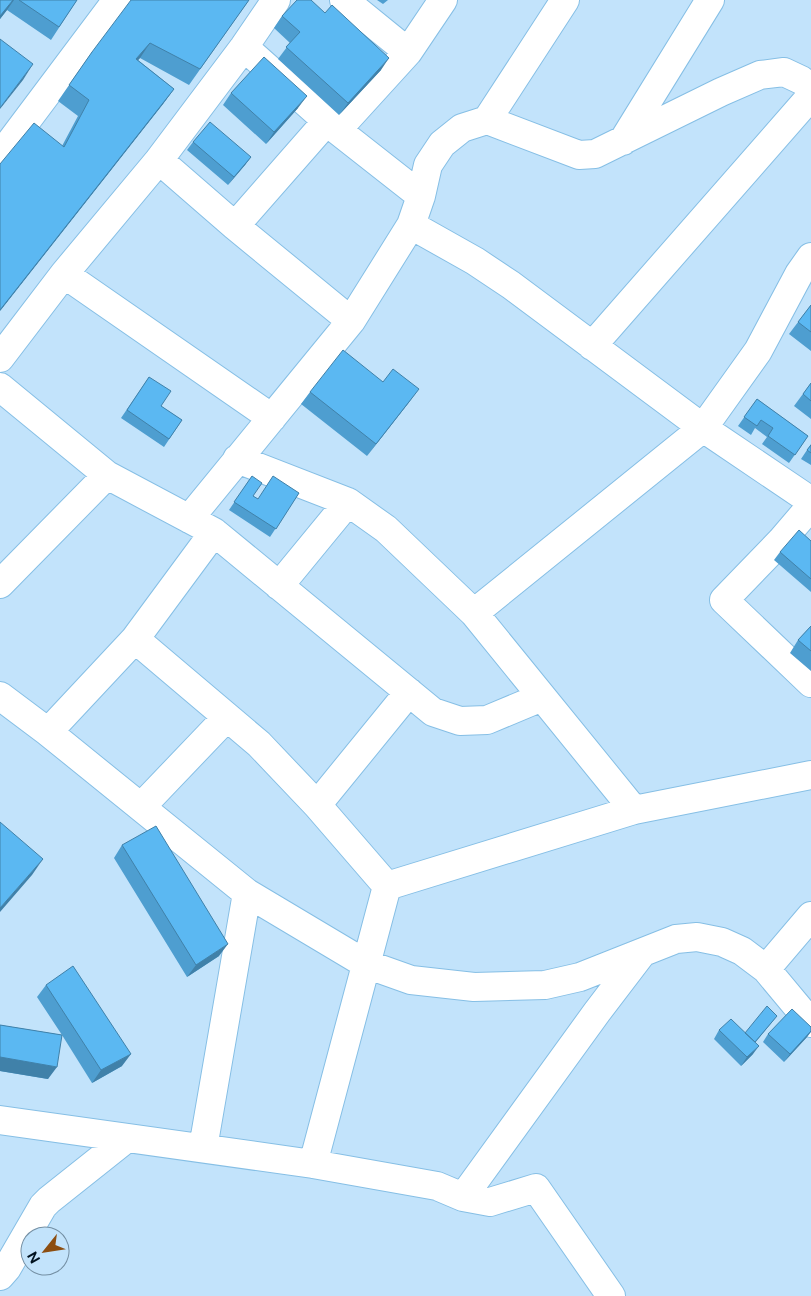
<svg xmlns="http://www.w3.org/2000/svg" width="811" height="1296" font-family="'Public Sans',sans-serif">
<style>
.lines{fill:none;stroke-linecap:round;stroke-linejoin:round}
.minor-casing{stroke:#86bfe5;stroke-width:30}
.minor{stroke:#fff;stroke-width:28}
.wall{fill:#4e9ed0}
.shaded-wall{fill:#4081a9}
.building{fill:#5bb8f2;stroke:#4081a9}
</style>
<rect width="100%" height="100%" fill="#c2e3fb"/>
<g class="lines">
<defs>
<path id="minor" d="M 344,0 L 408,52
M 244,47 L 337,130 L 421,196
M 487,120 L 565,0
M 337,130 L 408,52 L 443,0
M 623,141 L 710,0
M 0,156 L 117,0
M 159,160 L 235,226 L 351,321
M 411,225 L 475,261 L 511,285 L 703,428 L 811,501
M 235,226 L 327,121
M 64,274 L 272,418
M 592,346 L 811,96
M 0,358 L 64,274 L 159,160 L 244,47 L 276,0
M 0,387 L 107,475 L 214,532 L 433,712 L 460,721 L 487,720 L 542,697
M 237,459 L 348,502 L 386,529 L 474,613 L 634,810
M 811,506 L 781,541 L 724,600 L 811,683
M 189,519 L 351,321 L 411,225 L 421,196 L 428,165 L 442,144 L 462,128 L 487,120 L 579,155 L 595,154 L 721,92 L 760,75 L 784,72 L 801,80 L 811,87
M 0,584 L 107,475
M 279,586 L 348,502
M 474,613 L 703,428 L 758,351 L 799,274 L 811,257
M 135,639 L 259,744 L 317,805 L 387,886
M 0,696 L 48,732 L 247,893 L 366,964 L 411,980 L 474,987 L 545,985 L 580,977 L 676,939 L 697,937 L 722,942 L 742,951 L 766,969 L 811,1023
M 48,732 L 135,639 L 214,532
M 317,805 L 409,692
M 141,807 L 227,717
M 766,969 L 811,916
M 0,1120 L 313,1164 L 437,1186 L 463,1197 L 490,1202 L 536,1188 L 611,1296
M 203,1148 L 247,893
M 313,1164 L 387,886 L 634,810 L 811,775
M 463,1197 L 597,1012 L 642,953
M 0,1276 L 7,1268 L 43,1206 L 49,1200 L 127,1138"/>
</defs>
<use href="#minor" class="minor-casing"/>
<use href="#minor" class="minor"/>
</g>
<path class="wall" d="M 0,0 L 77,0 L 51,40 L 7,10 L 0,19 Z
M 249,0 L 189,85 L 140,58 L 138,60 L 174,89 L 163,104 L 0,311 L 62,146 L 78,116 L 58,101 L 92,52 Z
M 377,0 L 388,0 L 383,4 Z
M 282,16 L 381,70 L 339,115 L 278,59 L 290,43 L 274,28 Z
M 231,93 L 298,108 L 266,144 L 223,105 Z
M 193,142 L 251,157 L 245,165 L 228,185 L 187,150 Z
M 811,305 L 811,351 L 789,334 Z
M 149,377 L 161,406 L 182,420 L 164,447 L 121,418 Z
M 383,382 L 410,401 L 367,456 L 301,404 L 310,392 Z
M 811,383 L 811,419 L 794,406 Z
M 757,399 L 808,436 L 789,463 L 762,444 L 767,437 L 755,428 L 751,435 L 738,426 Z
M 811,444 L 811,465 L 801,459 Z
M 252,476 L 253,496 L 258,499 L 299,493 L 270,537 L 229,510 Z
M 811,541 L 811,592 L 774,560 L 780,552 Z
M 811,626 L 811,671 L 790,653 L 798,640 Z
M 122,845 L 219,956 L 187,977 L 114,858 Z
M 46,985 L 122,1066 L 92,1083 L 62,1035 L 48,1079 L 0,1071 L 0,1025 L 62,1035 L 37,997 Z
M 777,1016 L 755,1043 L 753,1054 L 741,1066 L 714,1039 L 719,1030 L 745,1033 Z
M 811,1027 L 811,1032 L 807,1037 L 784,1062 L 763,1042 L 768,1034 Z"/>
<path class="shaded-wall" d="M 13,0 L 14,0 L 7,10 L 0,19 L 0,16 Z
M 150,43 L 140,58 L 125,74 L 136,59 Z
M 389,58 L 381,70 L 339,115 L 348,103 Z
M 33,64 L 23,80 L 0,109 L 0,108 Z
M 174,89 L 163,104 L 0,311 L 0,310 Z
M 307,96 L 298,108 L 266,144 L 274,132 Z
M 251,157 L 245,165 L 228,185 L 234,177 Z
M 419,389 L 410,401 L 367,456 L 376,444 Z
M 43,859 L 32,875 L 0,912 L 0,908 Z
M 228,944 L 219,956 L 187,977 L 196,965 Z
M 811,1031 L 807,1037 L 784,1062 L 790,1054 Z
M 759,1046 L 753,1054 L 741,1066 L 747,1057 Z
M 131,1054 L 122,1066 L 92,1083 L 101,1070 Z
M 0,1057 L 57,1067 L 48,1079 L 0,1071 Z"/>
<path class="building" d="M 0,0 L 13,0 L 0,16 Z
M 19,0 L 77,0 L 59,27 Z
M 131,0 L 249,0 L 200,69 L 150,43 L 136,59 L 174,89 L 0,310 L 0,164 L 34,123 L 64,147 L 89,100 L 69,85 L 92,52 Z
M 297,0 L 311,0 L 325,13 L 332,5 L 389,58 L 348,103 L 286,47 L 300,32 L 282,16 Z
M 0,39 L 33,64 L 0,108 Z
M 264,57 L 307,96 L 274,132 L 231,93 Z
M 210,122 L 251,157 L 234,177 L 193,142 Z
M 811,305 L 811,332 L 798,322 Z
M 343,350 L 383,382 L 393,369 L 419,389 L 376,444 L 310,392 Z
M 149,377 L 171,391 L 161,406 L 182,420 L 169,439 L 127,410 Z
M 811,383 L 811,401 L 803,394 Z
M 757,399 L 808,436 L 795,455 L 768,436 L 773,428 L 761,420 L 757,426 L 744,417 Z
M 811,445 L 811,453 L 807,450 Z
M 252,476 L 262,483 L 253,496 L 258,499 L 273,476 L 299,493 L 276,529 L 234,502 Z
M 799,530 L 811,541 L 811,579 L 780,552 Z
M 811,626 L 811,651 L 798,640 Z
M 0,822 L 43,859 L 0,908 Z
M 156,826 L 228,944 L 196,965 L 122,845 Z
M 73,966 L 131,1054 L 101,1070 L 46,985 Z
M 767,1006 L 777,1016 L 755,1042 L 745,1033 Z
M 792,1009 L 811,1027 L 811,1031 L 790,1054 L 768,1034 Z
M 731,1019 L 759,1046 L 747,1057 L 719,1030 Z
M 0,1025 L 62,1035 L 57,1067 L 0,1057 Z"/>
<g transform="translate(45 1251) rotate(240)"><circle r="24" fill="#c2e3fb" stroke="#748fa3"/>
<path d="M0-4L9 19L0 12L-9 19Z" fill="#8c4e11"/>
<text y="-8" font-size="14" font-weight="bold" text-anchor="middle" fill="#00121f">N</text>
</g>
</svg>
